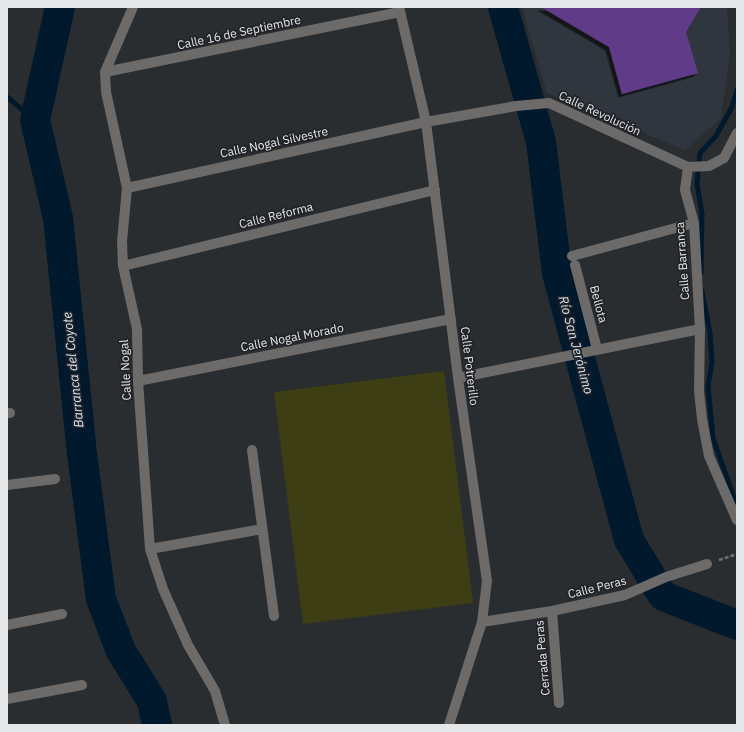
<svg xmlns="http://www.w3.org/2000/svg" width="744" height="732" font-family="'IBM Plex Sans',sans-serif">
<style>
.built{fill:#30363e}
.green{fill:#3d3e13}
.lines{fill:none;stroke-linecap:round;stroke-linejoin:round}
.stream{stroke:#00192c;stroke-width:5}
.river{stroke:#00192c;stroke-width:30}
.building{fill:#5f3b88;filter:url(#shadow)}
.path{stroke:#707275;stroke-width:2.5;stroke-dasharray:4 2;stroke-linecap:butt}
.street{stroke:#6d6a6a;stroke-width:10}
.labels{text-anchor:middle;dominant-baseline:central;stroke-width:3.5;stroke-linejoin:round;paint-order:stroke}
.street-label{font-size:12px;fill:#e5e7e9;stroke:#212327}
.water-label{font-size:13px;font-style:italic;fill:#d0e4f4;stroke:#212327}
</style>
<defs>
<filter id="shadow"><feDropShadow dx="-3.5" dy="3.5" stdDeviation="0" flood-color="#0009"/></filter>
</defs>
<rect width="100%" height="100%" fill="#2a2d30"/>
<path class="built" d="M 522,7 L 727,7 L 730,55 L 721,118 L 685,150 L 547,93 Z"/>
<path class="green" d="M 444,371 L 473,603 L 303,624 L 274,392 Z"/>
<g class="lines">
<path class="stream" d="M 7,97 L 35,120
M 701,273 L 702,214 L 697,184 L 700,153 L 716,136 L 732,107 L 737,90
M 702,291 L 710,333 L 712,362 L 708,386 L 713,438 L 737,506"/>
<path class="river" d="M 60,7 L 35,120 L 58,218 L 82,454 L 101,599 L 121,651 L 152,701 L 157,725
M 503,7 L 541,142 L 557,273 L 629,540 L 663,596 L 737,625"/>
</g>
<path class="building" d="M 541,7 L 701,7 L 686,32 L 698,73 L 622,94 L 609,47 Z"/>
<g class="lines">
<path class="path" d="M 719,560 L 737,554"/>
<path class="street" d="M 133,7 L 105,72 L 106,92 L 127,188 L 122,241 L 123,266 L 137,329 L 138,381 L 150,549 L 163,589 L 188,645 L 215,691 L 225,725
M 399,7 L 426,122 L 458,378 L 487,581 L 482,622 L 449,725
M 105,72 L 400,12
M 688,167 L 685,190 L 694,223 L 700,329 L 699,391 L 702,419 L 709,456 L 737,520
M 127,188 L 426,122 L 516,106 L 549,103 L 688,167 L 709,166 L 724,158 L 737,133
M 572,256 L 694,223
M 575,265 L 597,349
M 123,266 L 435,190
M 458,378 L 700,329
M 138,381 L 451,319
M 7,413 L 10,413
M 252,450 L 274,616
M 7,485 L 55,479
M 150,549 L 262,529
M 552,611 L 559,703
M 482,622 L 552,611 L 625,595 L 666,577 L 707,564
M 7,625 L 62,614
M 7,699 L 82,685"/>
</g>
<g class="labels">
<g class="street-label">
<text transform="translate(239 32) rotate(-12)">Calle 16 de Septiembre</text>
<text transform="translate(600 113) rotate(25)">Calle Revolución</text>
<text transform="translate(274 142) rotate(-12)">Calle Nogal Silvestre</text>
<text transform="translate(276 215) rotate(-14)">Calle Reforma</text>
<text transform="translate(682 261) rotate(-94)">Calle Barranca</text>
<text transform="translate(599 304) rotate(75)">Bellota</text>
<text transform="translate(292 337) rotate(-11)">Calle Nogal Morado</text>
<text transform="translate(470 366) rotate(83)">Calle Potrerillo</text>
<text transform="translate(125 370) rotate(-93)">Calle Nogal</text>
<text transform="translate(597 587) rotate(-14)">Calle Peras</text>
<text transform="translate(542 658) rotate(-95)">Cerrada Peras</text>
</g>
<g class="water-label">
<text transform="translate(576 345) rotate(75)">Río San Jerónimo</text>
<text transform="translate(73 370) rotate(-96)">Barranca del Coyote</text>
</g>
</g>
<rect width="744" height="732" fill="none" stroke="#e5e7e9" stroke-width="16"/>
</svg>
